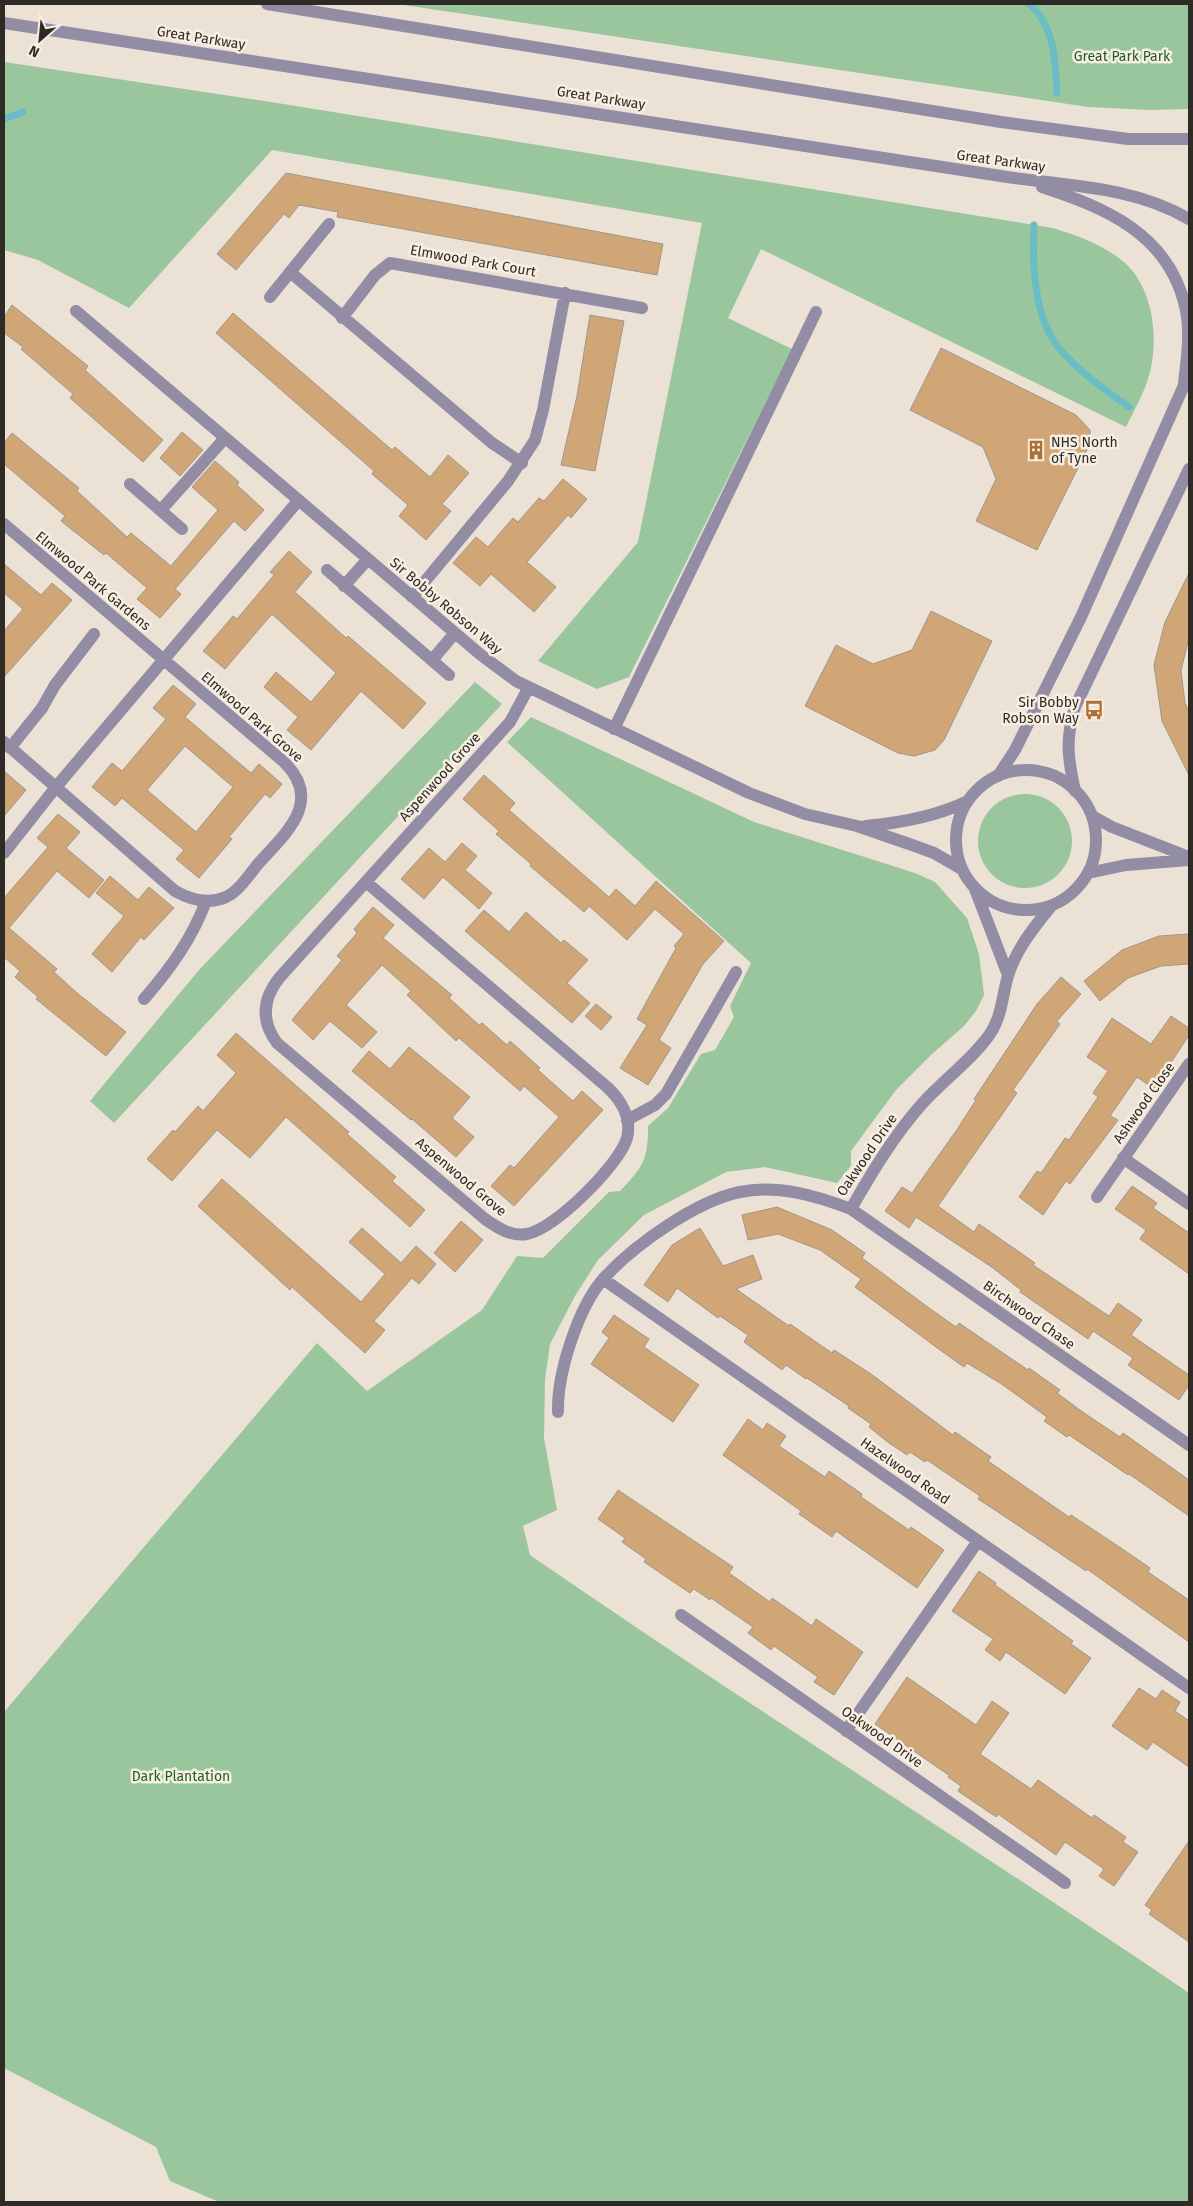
<svg xmlns="http://www.w3.org/2000/svg" width="1193" height="2206" font-family="'Fira Sans',sans-serif">
<style>
.green{fill:#9ac69d}
.lines{fill:none;stroke-linecap:round;stroke-linejoin:round}
.stream{stroke:#6abcc5;stroke-width:7}
.building{fill:#d1a676;stroke:#a0968b;fill-rule:evenodd}
.service{stroke:#938ca5;stroke-width:12}
.minor{stroke:#938ca5;stroke-width:12}
.tertiary{stroke:#938ca5;stroke-width:12}
.labels{text-anchor:middle;dominant-baseline:central;stroke-width:5;stroke-linejoin:round;paint-order:stroke}
.street-label{font-size:14px;fill:#2e2a26;stroke:#f9eee2}
.park-label{font-size:14px;fill:#195f27;stroke:#f9eee2}
.poi-label{font-size:14px;fill:#2e2a26;stroke:#f9eee2;text-anchor:start}
</style>
<rect width="100%" height="100%" fill="#ece1d5"/>
<path class="green" d="M 397,4 L 1189,4 L 1189,109 L 1151,110 L 1088,107 Z
M 4,62 L 271,102 L 1053,228 C 1079,236 1104,245 1125,263 C 1155,290 1160,345 1147,382 C 1142,397 1133,412 1126,427 L 761,249 L 728,318 L 792,349 L 629,677 L 597,689 L 538,661 L 638,542 L 702,223 L 272,150 L 129,308 L 38,260 L 4,250 Z
M 475,682 L 502,704 L 114,1123 L 90,1101 L 199,970 Z
M 531,717 L 754,822 L 915,873 L 935,882 L 967,918 L 979,954 L 984,995 L 976,1011 L 964,1026 L 932,1054 L 896,1090 L 851,1151 L 851,1166 L 837,1183 L 765,1167 L 726,1172 L 644,1215 L 598,1260 L 575,1296 L 550,1344 L 545,1380 L 544,1438 L 557,1510 L 523,1526 L 530,1555 C 747,1705 971,1845 1189,1993 L 1189,2202 L 219,2202 L 170,2181 L 156,2147 L 4,2068 L 4,1712 L 317,1343 L 367,1391 L 482,1310 L 517,1256 L 543,1258 L 609,1192 L 620,1191 C 643,1167 648,1160 648,1126 L 668,1108 L 701,1054 L 715,1050 L 734,1017 L 730,1006 L 751,963 L 507,742 Z
M978 841a47 47 0 1 1 94 0a47 47 0 1 1-94 0Z"/>
<g class="lines">
<path class="stream" d="M 1029,4 C 1054,24 1056,63 1057,93
M 4,119 L 23,112
M 1034,225 C 1032,263 1033,315 1058,347 C 1078,371 1104,389 1129,407"/>
</g>
<path class="building" d="M 286,173 L 663,244 L 657,275 L 337,217 L 338,212 L 299,205 L 289,218 L 284,214 L 236,270 L 217,254 Z
M 12,305 L 88,366 L 85,370 L 163,440 L 143,462 L 70,398 L 73,394 L 21,349 L 23,347 L 4,333 L 4,317 Z
M 233,313 L 392,450 L 395,447 L 430,477 L 448,455 L 469,473 L 442,504 L 451,511 L 426,540 L 399,516 L 408,505 L 372,474 L 374,471 L 216,333 Z
M 590,315 L 624,321 L 595,471 L 561,465 L 577,396 Z
M 941,348 L 1076,415 L 1090,430 L 1090,440 L 1086,452 L 1037,550 L 976,521 L 996,479 L 983,447 L 910,410 Z
M 182,432 L 203,450 L 180,476 L 160,458 Z
M 12,433 L 79,488 L 77,491 L 127,537 L 131,533 L 171,566 L 218,510 L 192,487 L 215,461 L 239,482 L 237,485 L 264,510 L 245,531 L 234,521 L 175,589 L 181,594 L 160,618 L 137,599 L 147,588 L 106,553 L 104,555 L 61,521 L 65,516 L 4,464 L 4,443 Z
M 563,479 L 587,499 L 571,518 L 568,515 L 527,562 L 556,587 L 534,612 L 491,574 L 480,586 L 453,563 L 476,537 L 488,547 L 513,518 L 518,522 L 539,498 L 544,501 Z
M 289,551 L 312,572 L 295,592 L 346,638 L 348,636 L 426,703 L 403,729 L 361,691 L 311,750 L 287,730 L 298,717 L 264,687 L 276,672 L 311,702 L 336,673 L 272,614 L 225,669 L 203,651 L 233,616 L 237,619 L 274,575 L 270,572 Z
M 4,564 L 41,595 L 52,583 L 72,600 L 4,677 L 4,631 L 23,609 L 4,593 Z
M 1189,573 L 1189,637 L 1181,671 L 1185,703 L 1189,712 L 1189,775 L 1162,721 L 1154,665 L 1165,622 Z
M 931,611 L 992,641 L 944,740 L 935,750 L 914,756 L 898,753 L 805,706 L 836,645 L 873,664 L 912,650 Z
M 173,685 L 196,704 L 185,717 L 251,773 L 259,764 L 282,784 L 270,798 L 265,794 L 229,837 L 232,839 L 199,878 L 176,859 L 184,850 L 122,798 L 115,806 L 92,787 L 112,763 L 122,771 L 166,719 L 153,708 ZM 185,746 L 233,787 L 196,832 L 147,790 Z
M 4,771 L 26,790 L 4,816 Z
M 484,775 L 515,803 L 509,810 L 609,897 L 616,889 L 635,906 L 656,881 L 724,941 L 703,964 L 659,1040 L 671,1048 L 648,1085 L 620,1068 L 647,1025 L 637,1019 L 676,948 L 674,946 L 684,934 L 655,909 L 627,940 L 589,906 L 584,912 L 530,866 L 531,864 L 496,834 L 499,831 L 463,799 Z
M 58,814 L 80,832 L 66,848 L 104,880 L 89,898 L 57,871 L 9,928 L 57,969 L 54,972 L 77,993 L 126,1032 L 106,1056 L 36,999 L 38,997 L 15,977 L 20,971 L 4,957 L 4,898 L 48,847 L 37,838 Z
M 462,843 L 477,856 L 465,870 L 492,893 L 479,909 L 443,877 L 424,899 L 401,879 L 429,848 L 445,862 Z
M 110,876 L 138,900 L 149,887 L 174,908 L 144,940 L 141,937 L 112,972 L 92,954 L 124,916 L 96,893 Z
M 373,907 L 394,925 L 383,938 L 452,995 L 449,998 L 479,1025 L 482,1023 L 507,1045 L 510,1041 L 540,1068 L 538,1070 L 573,1101 L 582,1091 L 603,1110 L 514,1206 L 491,1186 L 510,1165 L 514,1168 L 559,1117 L 524,1086 L 520,1091 L 459,1038 L 456,1041 L 407,995 L 411,991 L 382,965 L 346,1005 L 377,1032 L 362,1048 L 330,1021 L 313,1040 L 292,1020 L 342,960 L 337,956 L 357,933 L 354,929 Z
M 484,910 L 509,932 L 526,912 L 561,943 L 564,940 L 588,960 L 567,983 L 590,1003 L 572,1023 L 465,931 Z
M 1189,934 L 1189,964 L 1161,966 L 1128,978 L 1100,1001 L 1084,981 L 1122,950 L 1159,936 Z
M 1061,977 L 1081,994 L 1057,1021 L 1060,1024 L 1013,1090 L 1017,1093 L 938,1206 L 974,1232 L 979,1224 L 1035,1263 L 1033,1265 L 1109,1316 L 1118,1303 L 1142,1320 L 1131,1335 L 1189,1375 L 1189,1385 L 1179,1400 L 1128,1365 L 1133,1358 L 1093,1331 L 1088,1339 L 1020,1292 L 1021,1290 L 993,1268 L 916,1217 L 909,1228 L 885,1211 L 902,1187 L 912,1193 L 956,1131 L 976,1100 L 974,1099 L 1037,1004 Z
M 596,1004 L 612,1017 L 601,1030 L 585,1016 Z
M 1171,1016 L 1189,1028 L 1189,1035 L 1154,1089 L 1137,1077 L 1110,1116 L 1118,1120 L 1070,1184 L 1066,1181 L 1043,1215 L 1019,1197 L 1037,1171 L 1041,1173 L 1065,1138 L 1069,1140 L 1098,1097 L 1093,1093 L 1108,1071 L 1087,1057 L 1112,1018 L 1151,1044 Z
M 236,1033 L 349,1132 L 347,1134 L 396,1177 L 392,1181 L 425,1210 L 410,1227 L 286,1117 L 250,1158 L 217,1130 L 172,1181 L 147,1159 L 173,1130 L 175,1132 L 198,1106 L 203,1111 L 236,1073 L 217,1055 Z
M 409,1047 L 470,1097 L 452,1118 L 474,1137 L 456,1157 L 412,1119 L 411,1120 L 352,1071 L 369,1051 L 390,1069 Z
M 222,1179 L 361,1302 L 385,1274 L 349,1242 L 362,1228 L 401,1263 L 416,1246 L 436,1264 L 419,1284 L 412,1278 L 374,1321 L 385,1330 L 365,1353 L 292,1287 L 290,1290 L 198,1206 Z
M 1132,1186 L 1157,1203 L 1153,1208 L 1189,1233 L 1189,1274 L 1140,1239 L 1146,1230 L 1115,1209 Z
M 777,1207 L 832,1230 L 865,1253 L 862,1258 L 925,1305 L 956,1327 L 959,1323 L 1028,1370 L 1029,1368 L 1060,1390 L 1057,1393 L 1084,1413 L 1120,1437 L 1123,1433 L 1189,1480 L 1189,1516 L 1129,1474 L 1128,1475 L 1069,1435 L 1067,1437 L 1044,1421 L 1047,1417 L 1003,1385 L 967,1363 L 964,1367 L 940,1350 L 855,1287 L 861,1279 L 820,1250 L 778,1234 L 748,1240 L 742,1215 Z
M 461,1221 L 483,1240 L 455,1272 L 434,1253 Z
M 700,1228 L 723,1266 L 753,1255 L 762,1279 L 736,1289 L 789,1326 L 790,1324 L 832,1353 L 834,1350 L 871,1374 L 953,1435 L 955,1432 L 991,1457 L 988,1461 L 1069,1517 L 1071,1515 L 1118,1546 L 1150,1568 L 1148,1572 L 1189,1600 L 1189,1642 L 1087,1569 L 1086,1571 L 1007,1518 L 978,1499 L 980,1496 L 927,1460 L 925,1462 L 910,1452 L 907,1455 L 889,1443 L 869,1427 L 871,1424 L 848,1408 L 849,1406 L 807,1378 L 806,1379 L 786,1365 L 782,1370 L 744,1342 L 748,1335 L 720,1316 L 718,1318 L 677,1288 L 668,1302 L 644,1285 L 672,1245 Z
M 614,1315 L 649,1339 L 644,1347 L 699,1385 L 673,1422 L 591,1364 L 609,1338 L 602,1332 Z
M 748,1419 L 763,1430 L 767,1423 L 786,1436 L 779,1446 L 825,1477 L 829,1471 L 862,1494 L 861,1497 L 909,1530 L 911,1527 L 944,1550 L 917,1588 L 836,1531 L 832,1537 L 799,1514 L 801,1511 L 723,1455 Z
M 618,1490 L 733,1567 L 729,1573 L 770,1602 L 772,1598 L 812,1626 L 816,1619 L 863,1652 L 834,1695 L 814,1682 L 818,1677 L 774,1646 L 771,1650 L 748,1633 L 753,1627 L 711,1598 L 710,1600 L 694,1589 L 690,1593 L 644,1562 L 646,1559 L 622,1542 L 625,1538 L 598,1519 Z
M 979,1571 L 996,1583 L 995,1585 L 1073,1641 L 1071,1644 L 1091,1658 L 1065,1694 L 1006,1652 L 1000,1661 L 985,1650 L 993,1639 L 952,1611 Z
M 907,1677 L 976,1725 L 992,1701 L 1009,1713 L 980,1754 L 1031,1789 L 1038,1780 L 1092,1818 L 1094,1815 L 1126,1837 L 1123,1842 L 1138,1852 L 1114,1886 L 1099,1876 L 1104,1869 L 1065,1842 L 1056,1855 L 998,1814 L 996,1817 L 958,1791 L 961,1786 L 948,1777 L 950,1776 L 875,1724 Z
M 1139,1688 L 1156,1699 L 1162,1690 L 1180,1702 L 1175,1711 L 1189,1721 L 1189,1767 L 1153,1742 L 1147,1750 L 1112,1726 Z
M 1189,1841 L 1189,1942 L 1149,1914 L 1152,1910 L 1145,1905 Z"/>
<g class="lines">
<path class="service" d="M 130,484 L 182,529
M 161,510 L 225,438
M 42,708 L 55,685 L 94,634
M 614,729 L 816,312
M 144,999 C 170,969 192,939 206,901
M 627,1120 L 655,1105 L 666,1094 L 736,972"/>
<path class="minor" d="M 290,272 L 492,443 L 522,463
M 270,297 L 329,224
M 76,311 L 481,655 L 516,681 L 749,793 L 805,814 L 857,826 L 915,846 L 934,853 L 960,868
M 342,318 L 375,275 L 390,263 L 642,308
M 4,524 L 284,762 C 324,801 286,833 258,864 C 249,875 239,891 226,897 C 208,905 191,900 175,891 L 4,742
M 327,570 L 449,675
M 344,586 L 368,559
M 412,597 L 508,481 L 535,440 L 543,410 L 565,293
M 432,660 L 455,633
M 10,748 L 42,708
M956 840a70 70 0 1 1 140 0a70 70 0 1 1-140 0Z
M 1092,816 L 1112,827 L 1189,857
M 865,826 C 901,823 935,817 968,801
M 4,853 L 56,787 L 298,501
M 1088,873 L 1126,865 L 1189,860
M 366,882 L 607,1087 C 621,1100 632,1118 627,1138 C 620,1164 554,1230 527,1234 C 511,1237 498,1228 485,1219 L 277,1043 C 260,1020 263,998 280,977 L 510,722 L 529,687
M 975,889 L 1008,975
M 1123,1158 L 1189,1204
M 1097,1197 L 1189,1064
M 851,1209 C 872,1172 893,1137 921,1105 C 943,1080 971,1061 990,1034 C 1002,1016 1002,996 1008,976 C 1016,949 1035,926 1052,905
M 603,1279 L 1189,1688
M 558,1412 C 557,1374 578,1307 604,1278 C 634,1245 696,1201 740,1192 C 777,1184 817,1196 851,1209 L 1189,1445
M 681,1615 L 1065,1883
M 846,1731 L 978,1541"/>
<path class="tertiary" d="M 267,4 L 1001,122 L 1128,139 L 1189,139
M 4,23 L 1014,178 C 1074,186 1136,188 1189,219
M 1042,187 C 1106,208 1168,234 1185,306 C 1191,331 1187,358 1184,383
M 998,776 L 1015,750 L 1081,617 L 1189,374
M 1075,791 C 1068,759 1065,740 1075,707 L 1189,469"/>
</g>
<defs>
<symbol id="building-bare" viewBox="-9 -9 18 18"><path d="M-4-6H4V6H1V3H-1V6H-4ZM-2.5-4.3h1.7v1.8h-1.7ZM.8-4.3h1.7v1.8H.8ZM-2.5-1h1.7V.8h-1.7ZM.8-1h1.7V.8H.8Z" fill="#ae7035" stroke="#f9eee2" stroke-width="2.5" paint-order="stroke"/></symbol>
<symbol id="bus-bare" viewBox="-9 -9 18 18"><path d="M-5-6H5V4H4V6H2V4H-2V6H-4V4H-5ZM-3.5-4V0h7V-4ZM-3.5 1.2v1.5H-2V1.2ZM2 1.2v1.5H3.5V1.2Z" fill="#ae7035" stroke="#f9eee2" stroke-width="2.5" paint-order="stroke"/></symbol>
</defs>
<g fill-rule="evenodd">
<use href="#building-bare" x="1022" y="436" width="28" height="28"/>
<use href="#bus-bare" x="1080" y="696" width="28" height="28"/>
</g>
<g class="labels">
<g class="street-label">
<text transform="translate(201 38) rotate(9)">Great Parkway</text>
<text transform="translate(601 98) rotate(9)">Great Parkway</text>
<text transform="translate(1001 161) rotate(8)">Great Parkway</text>
<text transform="translate(473 261) rotate(10)">Elmwood Park Court</text>
<text transform="translate(93 581) rotate(40)">Elmwood Park Gardens</text>
<text transform="translate(446 606) rotate(40)">Sir Bobby Robson Way</text>
<text transform="translate(252 717) rotate(41)">Elmwood Park Grove</text>
<text transform="translate(440 777) rotate(-48)">Aspenwood Grove</text>
<text transform="translate(1144 1103) rotate(-55)">Ashwood Close</text>
<text transform="translate(867 1155) rotate(-56)">Oakwood Drive</text>
<text transform="translate(461 1177) rotate(40)">Aspenwood Grove</text>
<text transform="translate(1029 1315) rotate(35)">Birchwood Chase</text>
<text transform="translate(905 1471) rotate(35)">Hazelwood Road</text>
<text transform="translate(882 1737) rotate(35)">Oakwood Drive</text>
</g>
<g class="park-label">
<text x="1122" y="56">Great Park Park</text>
<text x="181" y="1776">Dark Plantation</text>
</g>
<g class="poi-label">
<text x="1051" y="442">NHS North<tspan x="1051" dy="16">of Tyne</tspan></text>
<text x="1079" y="702" text-anchor="end">Sir Bobby<tspan x="1079" dy="16">Robson Way</tspan></text>
</g>
</g>
<rect width="1193" height="2206" fill="none" stroke="#2e2a26" stroke-width="10"/>
<g transform="translate(40 40) rotate(207)" stroke="#f9eee2" stroke-width="4" paint-order="stroke">
<path d="M0-4L9 19L0 12L-9 19Z" fill="#2e2a26"/>
<text y="-8" font-size="14" font-weight="bold" text-anchor="middle" fill="#2e2a26">N</text>
</g>
</svg>
